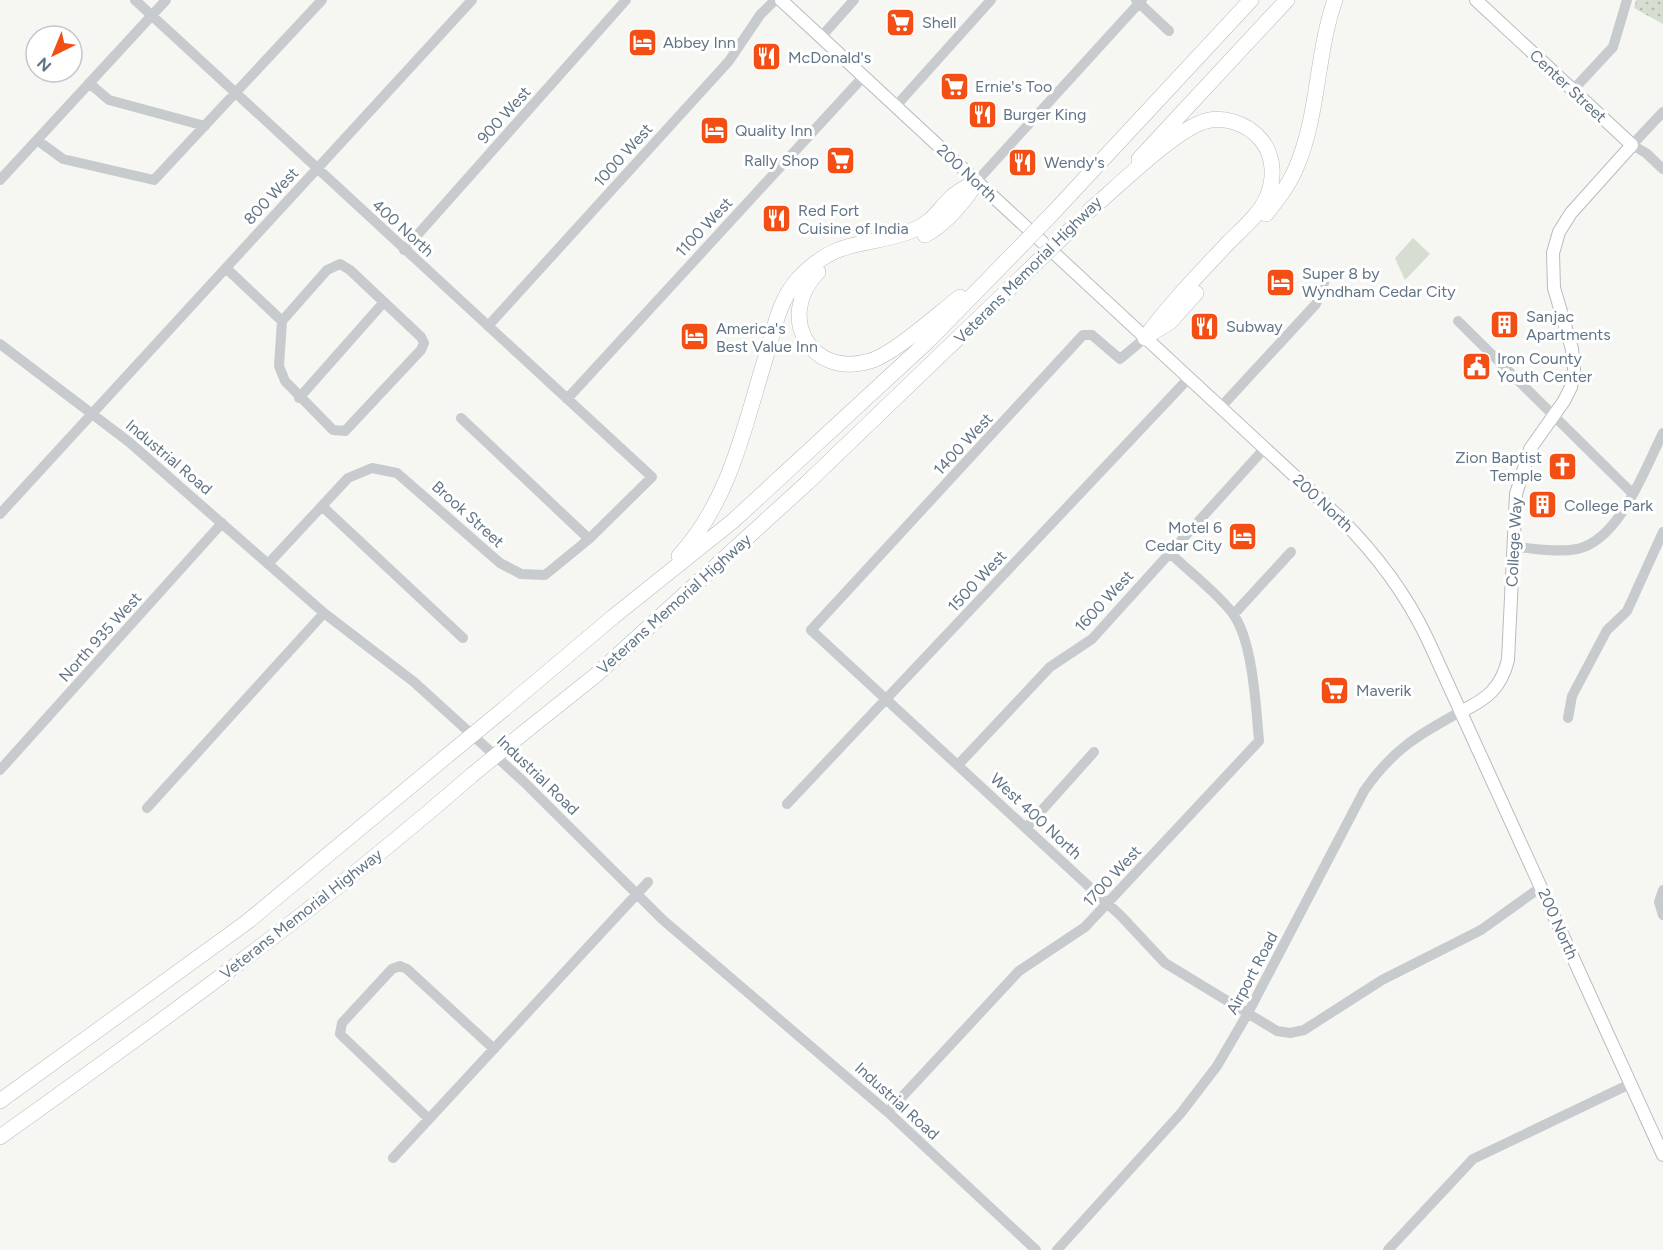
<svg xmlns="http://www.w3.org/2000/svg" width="1663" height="1250" font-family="Figtree,sans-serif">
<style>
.grass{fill:#d6ded2}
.park{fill:url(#park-dots)}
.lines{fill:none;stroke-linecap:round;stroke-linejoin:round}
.major-casing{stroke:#b8bcc0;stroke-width:14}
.highway-casing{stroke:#b9bcbf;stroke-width:16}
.minor{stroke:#c8cbce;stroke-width:10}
.major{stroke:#fff;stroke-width:12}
.highway{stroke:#fff;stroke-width:15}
.highway-bridge-casing{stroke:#b9bcbf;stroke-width:16;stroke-linecap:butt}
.highway-bridge{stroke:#fff;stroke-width:15}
.labels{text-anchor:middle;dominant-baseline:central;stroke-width:6;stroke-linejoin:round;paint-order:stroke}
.poi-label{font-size:16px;fill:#627586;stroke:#fff;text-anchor:start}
.street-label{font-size:16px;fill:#627586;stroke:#fff}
</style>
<defs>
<pattern id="park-dots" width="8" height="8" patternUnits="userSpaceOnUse" patternTransform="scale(1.5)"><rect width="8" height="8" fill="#d6ded2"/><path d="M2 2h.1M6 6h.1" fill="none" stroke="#b1b9b0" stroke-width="1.8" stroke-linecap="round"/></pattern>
</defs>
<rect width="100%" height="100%" fill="#f6f6f2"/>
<path class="grass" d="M 1413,238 L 1430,254 L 1405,280 L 1395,258 Z"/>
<path class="park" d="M 1636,0 L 1663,0 L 1663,24 L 1634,8 Z"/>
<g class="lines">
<defs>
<path id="major" d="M 781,0 L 1340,518 C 1376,554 1405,592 1427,638 L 1663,1155
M 1462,711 C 1487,699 1501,688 1508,660 L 1516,494 L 1530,449 L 1564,401 L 1571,387 L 1574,369 L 1572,349 L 1554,288 L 1553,253 L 1559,232 L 1571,213 L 1632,145 L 1476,0"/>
<path id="highway" d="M 1139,159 L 1287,0
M 1089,211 C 1116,188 1170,135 1200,123 C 1221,114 1248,123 1262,141 C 1274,157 1275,178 1267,197 C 1260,214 1242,229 1229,242 C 1200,273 1170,303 1145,338
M 1266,214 C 1277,200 1289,185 1296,168 C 1319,115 1316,54 1335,0
M 1051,215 L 1251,0
M 925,235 C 946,224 962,204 975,185
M 818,272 C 776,315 809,379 870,361 C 894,354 939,313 960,297
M 1152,333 L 1170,322 L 1196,293
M 679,556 C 732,498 745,422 768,350 C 775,325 780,299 798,279 C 840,234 869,249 916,229 C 933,222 940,207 953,196 C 959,190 969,186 976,182
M 504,709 L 613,617 L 733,521 L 928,341 L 1015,252
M 527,730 L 596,675 L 807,483 L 1031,268
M 0,1101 L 247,922 L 448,755
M 0,1137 C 161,1022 322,906 472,775"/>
</defs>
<use href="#major" class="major-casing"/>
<use href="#highway" class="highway-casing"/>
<path class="minor" d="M 135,0 L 652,477 L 589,539 L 545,575 L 521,574 L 500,563 L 397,473 L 372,468 L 348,478 L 268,564
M 1136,0 L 1169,31
M 821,37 L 854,0
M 89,83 L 109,100 L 205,126
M 1573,90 L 1613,47 L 1627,0
M 896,106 L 991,0
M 1663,112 L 1632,145 L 1646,153 L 1663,169
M 37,140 L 63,159 L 154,180 L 322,0
M 0,180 L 166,0
M 976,182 L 1142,0
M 404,250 L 626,0
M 226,268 L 282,321 L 327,270 L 340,264 L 350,270 L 421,337 L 424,343 L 421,350 L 345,431 L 333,430 L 285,381 L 279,366 L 282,321
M 1458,321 L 1632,493
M 488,326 L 729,61 L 760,15 L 775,0
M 1145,338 L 1120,359 L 1092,335 L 1083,335 L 811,630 L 1121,916 L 1165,963 L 1277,1031 L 1290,1033 L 1304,1030 L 1382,980 L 1481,930 L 1541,887
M 0,344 L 129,442 L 324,613 L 414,682 L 523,781 L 663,920 L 891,1115 L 1036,1250
M 299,398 L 384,302
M 567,399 L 863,77
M 1220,408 L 1316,304 L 1324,283
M 461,418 L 589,539
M 322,506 L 463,638
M 0,514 L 472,0
M 1513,547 C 1534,548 1557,553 1577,549 C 1620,540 1645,468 1663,433
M 1234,614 L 1291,552
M 1568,718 L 1572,696 L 1607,630 L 1627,611 L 1663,532
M 958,765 L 1050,667 L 1092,639 L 1264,449
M 0,770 L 222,523
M 787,804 L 1188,379
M 147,808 L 324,613
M 1026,828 L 1094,752
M 1663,890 L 1659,902 L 1663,915
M 888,1112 L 1019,971 L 1085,927 L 1259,741 C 1256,708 1253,641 1233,614 C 1219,594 1187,570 1169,552
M 429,1119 L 340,1034 L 342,1023 L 392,969 L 400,966 L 407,969 L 494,1049
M 393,1158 L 648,882
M 1057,1250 L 1181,1113 L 1217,1066 L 1248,1013 L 1364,791 C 1392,750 1419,734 1462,711
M 1388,1250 L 1473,1159 L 1630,1084"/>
<use href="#major" class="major"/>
<use href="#highway" class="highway"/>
<defs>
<path id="highway-bridge" d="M 1015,252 L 1051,215
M 1031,268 L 1072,228
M 448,755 L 504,709
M 472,775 L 527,730"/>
</defs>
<use href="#highway-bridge" class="highway-bridge-casing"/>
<use href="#highway-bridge" class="highway-bridge"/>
</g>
<defs>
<symbol id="supermarket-square" viewBox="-11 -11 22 22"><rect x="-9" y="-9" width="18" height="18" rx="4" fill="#f34f15" stroke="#fff"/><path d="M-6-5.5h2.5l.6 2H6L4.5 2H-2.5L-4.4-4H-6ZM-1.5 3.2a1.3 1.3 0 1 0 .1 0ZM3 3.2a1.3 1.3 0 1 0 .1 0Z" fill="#fff"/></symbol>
<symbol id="hotel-square" viewBox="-11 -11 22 22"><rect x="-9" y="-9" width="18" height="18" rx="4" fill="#f34f15" stroke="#fff"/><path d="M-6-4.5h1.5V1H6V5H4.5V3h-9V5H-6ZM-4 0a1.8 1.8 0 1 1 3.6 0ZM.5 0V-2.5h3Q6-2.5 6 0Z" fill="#fff"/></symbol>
<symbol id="restaurant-square" viewBox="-11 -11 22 22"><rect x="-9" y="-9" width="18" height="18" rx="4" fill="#f34f15" stroke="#fff"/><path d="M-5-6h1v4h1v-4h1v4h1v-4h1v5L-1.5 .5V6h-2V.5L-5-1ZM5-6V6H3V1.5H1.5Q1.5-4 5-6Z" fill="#fff"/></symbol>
<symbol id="building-square" viewBox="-11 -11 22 22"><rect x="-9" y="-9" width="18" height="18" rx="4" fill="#f34f15" stroke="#fff"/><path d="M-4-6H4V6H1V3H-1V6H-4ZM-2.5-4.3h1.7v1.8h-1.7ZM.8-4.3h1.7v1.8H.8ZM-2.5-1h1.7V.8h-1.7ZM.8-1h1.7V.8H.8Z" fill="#fff"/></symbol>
<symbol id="civic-square" viewBox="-11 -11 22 22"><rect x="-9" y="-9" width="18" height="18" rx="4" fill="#f34f15" stroke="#fff"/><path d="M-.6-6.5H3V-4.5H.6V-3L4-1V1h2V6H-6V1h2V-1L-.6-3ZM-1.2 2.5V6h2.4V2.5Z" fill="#fff"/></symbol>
<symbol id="church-square" viewBox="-11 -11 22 22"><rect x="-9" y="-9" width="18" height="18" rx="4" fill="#f34f15" stroke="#fff"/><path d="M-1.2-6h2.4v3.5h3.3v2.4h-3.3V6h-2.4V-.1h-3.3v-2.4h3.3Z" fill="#fff"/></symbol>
</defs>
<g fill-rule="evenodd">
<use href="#supermarket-square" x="884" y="6" width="33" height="33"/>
<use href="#hotel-square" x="626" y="26" width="33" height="33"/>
<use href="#restaurant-square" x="750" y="40" width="33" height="33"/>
<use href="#supermarket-square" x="938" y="70" width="33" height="33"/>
<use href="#restaurant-square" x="966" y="98" width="33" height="33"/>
<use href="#hotel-square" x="698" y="114" width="33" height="33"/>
<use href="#supermarket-square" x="824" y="144" width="33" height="33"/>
<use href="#restaurant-square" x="1006" y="146" width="33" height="33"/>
<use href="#restaurant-square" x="760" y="202" width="33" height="33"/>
<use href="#hotel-square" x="1264" y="266" width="33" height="33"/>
<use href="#building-square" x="1488" y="308" width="33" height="33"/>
<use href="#restaurant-square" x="1188" y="310" width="33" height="33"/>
<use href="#hotel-square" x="678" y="320" width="33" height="33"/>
<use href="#civic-square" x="1460" y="350" width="33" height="33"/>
<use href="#church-square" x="1546" y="450" width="33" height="33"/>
<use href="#building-square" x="1526" y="488" width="33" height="33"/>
<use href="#hotel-square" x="1226" y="520" width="33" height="33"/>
<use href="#supermarket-square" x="1318" y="674" width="33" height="33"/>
</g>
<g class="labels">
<g class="poi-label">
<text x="922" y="22">Shell</text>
<text x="663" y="42">Abbey Inn</text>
<text x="788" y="57">McDonald's</text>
<text x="975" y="86">Ernie's Too</text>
<text x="1003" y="114">Burger King</text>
<text x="735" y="130">Quality Inn</text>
<text x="819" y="160" text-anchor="end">Rally Shop</text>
<text x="1044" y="162">Wendy's</text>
<text x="798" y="210">Red Fort<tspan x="798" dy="18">Cuisine of India</tspan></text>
<text x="1302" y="273">Super 8 by<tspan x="1302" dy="18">Wyndham Cedar City</tspan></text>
<text x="1526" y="316">Sanjac<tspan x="1526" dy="18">Apartments</tspan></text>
<text x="1226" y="326">Subway</text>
<text x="716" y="328">America's<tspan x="716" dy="18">Best Value Inn</tspan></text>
<text x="1497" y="358">Iron County<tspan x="1497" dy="18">Youth Center</tspan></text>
<text x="1542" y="457" text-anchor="end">Zion Baptist<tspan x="1542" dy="18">Temple</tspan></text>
<text x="1564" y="505">College Park</text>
<text x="1222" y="527" text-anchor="end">Motel 6<tspan x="1222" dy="18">Cedar City</tspan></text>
<text x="1356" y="690">Maverik</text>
</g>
<g class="street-label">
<text transform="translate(1568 86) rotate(43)">Center Street</text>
<text transform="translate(504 115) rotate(-48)">900 West</text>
<text transform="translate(623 155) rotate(-48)">1000 West</text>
<text transform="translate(967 173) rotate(43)">200 North</text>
<text transform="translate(271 196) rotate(-47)">800 West</text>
<text transform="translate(704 227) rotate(-47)">1100 West</text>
<text transform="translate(403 228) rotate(42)">400 North</text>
<text transform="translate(1028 270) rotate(-45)">Veterans Memorial Highway</text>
<text transform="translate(963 444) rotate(-47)">1400 West</text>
<text transform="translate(169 457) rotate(40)">Industrial Road</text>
<text transform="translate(1323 503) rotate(43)">200 North</text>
<text transform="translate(468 514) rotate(42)">Brook Street</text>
<text transform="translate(1514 542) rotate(-87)">College Way</text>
<text transform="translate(977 581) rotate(-47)">1500 West</text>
<text transform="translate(1104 601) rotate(-47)">1600 West</text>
<text transform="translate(674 604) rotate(-42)">Veterans Memorial Highway</text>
<text transform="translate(100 637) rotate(-48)">North 935 West</text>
<text transform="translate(538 775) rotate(44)">Industrial Road</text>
<text transform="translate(1036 816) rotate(43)">West 400 North</text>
<text transform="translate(1112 876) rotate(-47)">1700 West</text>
<text transform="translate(301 914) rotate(-38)">Veterans Memorial Highway</text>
<text transform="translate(1558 924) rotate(66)">200 North</text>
<text transform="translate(1252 973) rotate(-62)">Airport Road</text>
<text transform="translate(897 1101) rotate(42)">Industrial Road</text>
</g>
</g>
<g transform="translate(54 54) rotate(223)"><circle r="28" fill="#ffffff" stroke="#c0c8cf" stroke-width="1.5"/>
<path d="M0-4.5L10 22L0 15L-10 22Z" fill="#f34f15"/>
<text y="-9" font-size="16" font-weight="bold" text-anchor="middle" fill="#627586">N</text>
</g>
</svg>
